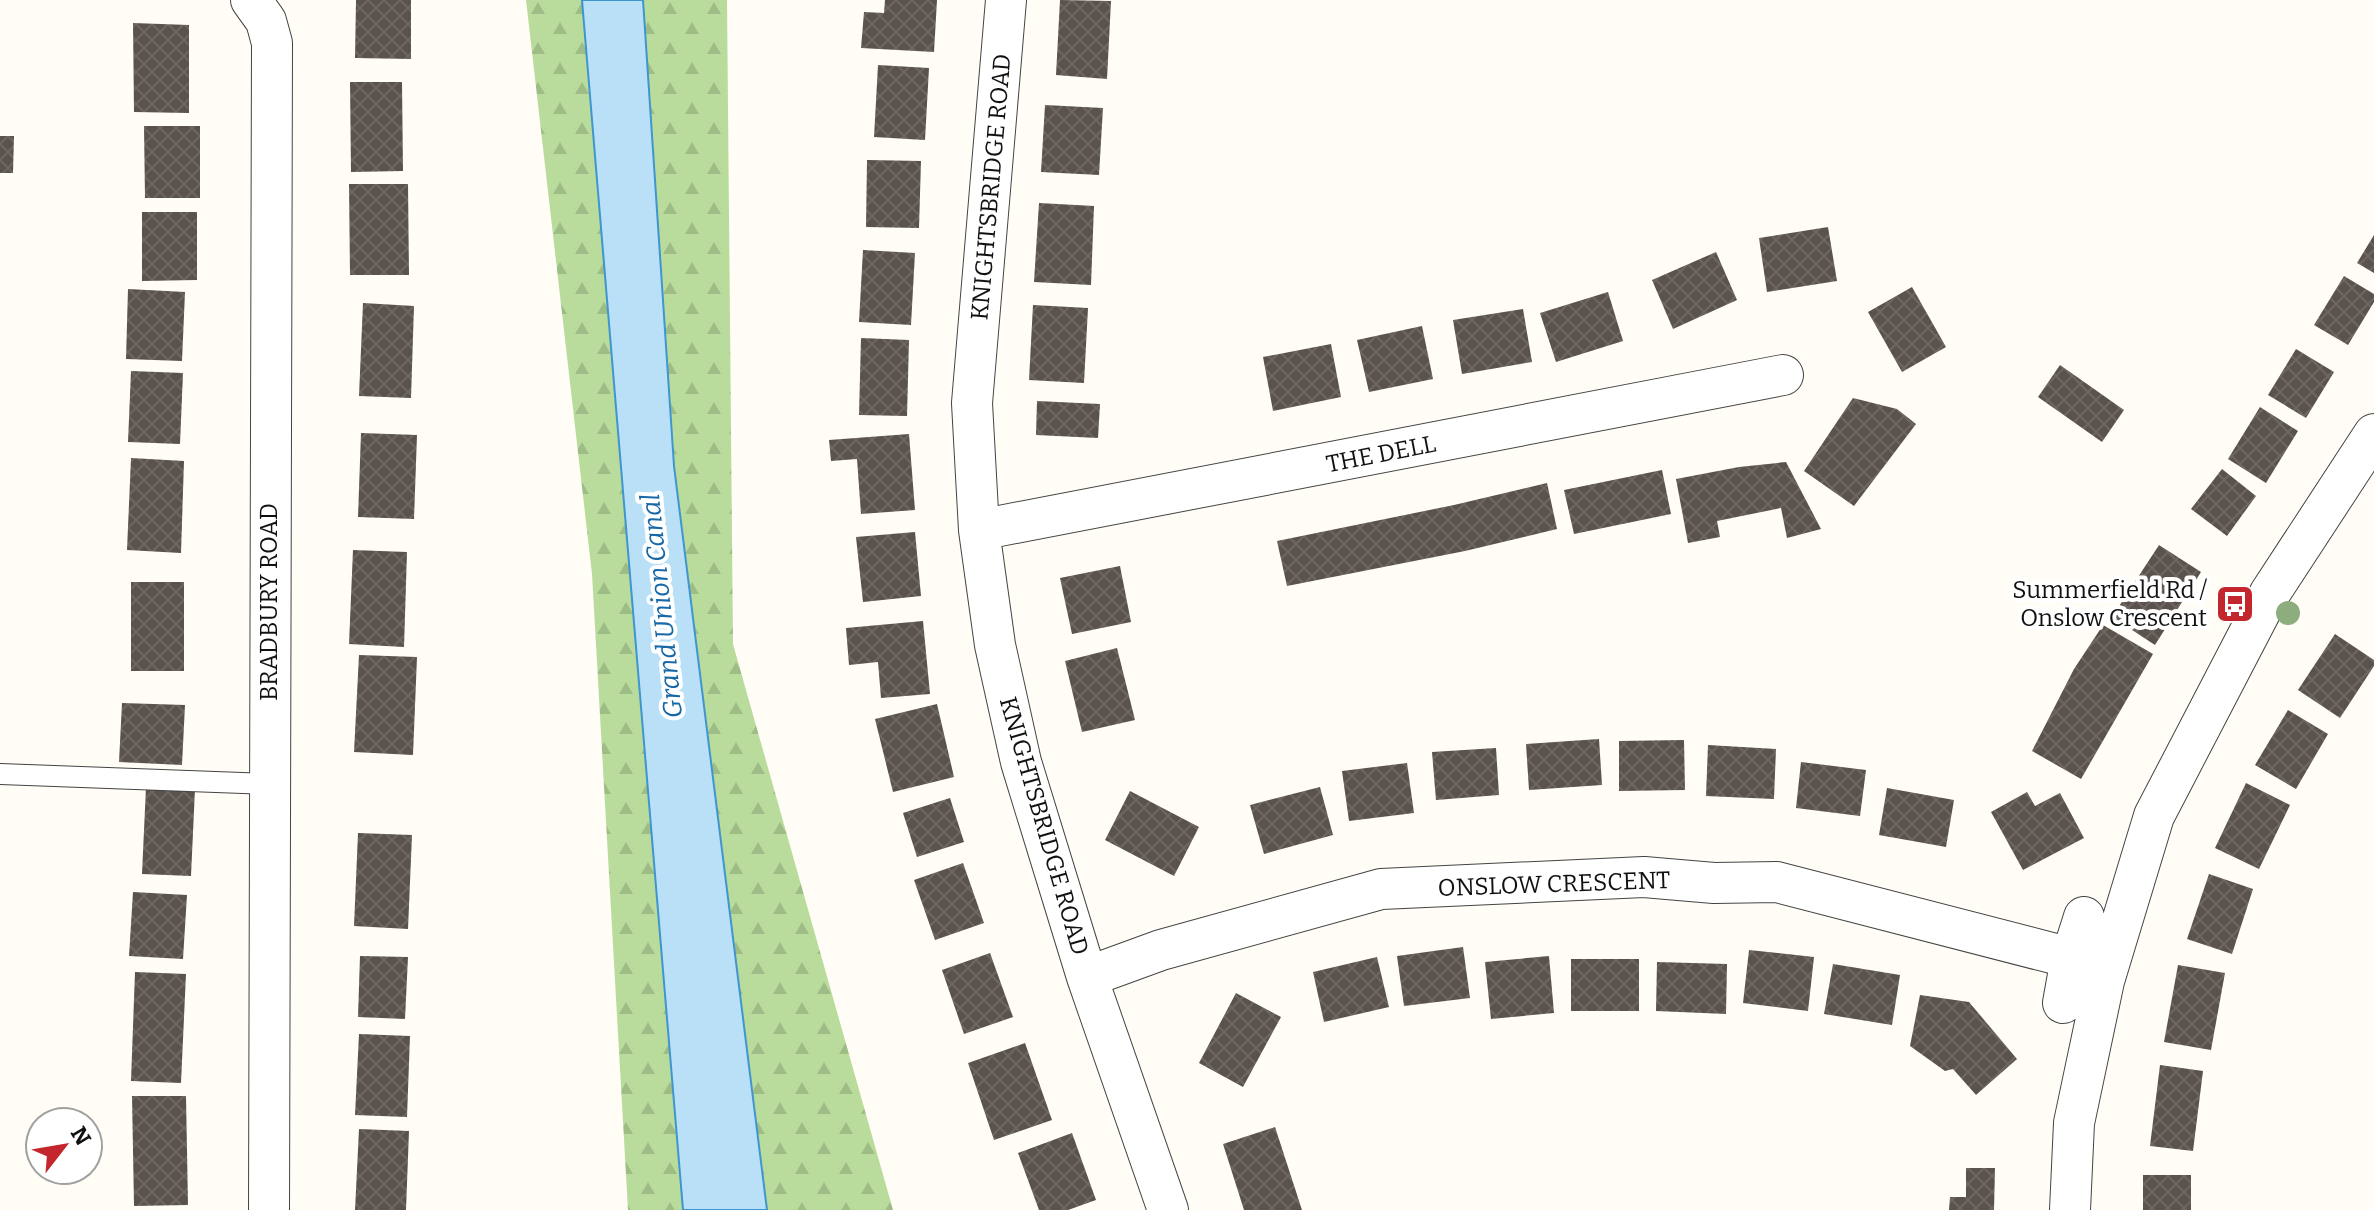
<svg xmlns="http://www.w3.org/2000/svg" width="2374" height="1210" font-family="Bitter,serif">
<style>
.forest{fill:url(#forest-firs)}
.water{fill:#b9e0f7;stroke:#3f96cf;stroke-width:2}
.building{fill:url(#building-cross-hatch)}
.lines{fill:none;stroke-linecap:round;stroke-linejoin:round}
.service-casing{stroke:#444;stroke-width:22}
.minor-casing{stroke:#444;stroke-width:42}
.service{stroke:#fff;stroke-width:20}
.minor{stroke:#fff;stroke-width:40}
.tree{fill:#8dad7f}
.labels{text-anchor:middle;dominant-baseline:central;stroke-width:8;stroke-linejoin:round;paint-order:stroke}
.street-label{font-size:24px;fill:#111;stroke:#fff}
.poi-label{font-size:24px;fill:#111;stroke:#fff;text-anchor:end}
.water-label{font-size:26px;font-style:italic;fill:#1768a6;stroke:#fff}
</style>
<defs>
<pattern id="forest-firs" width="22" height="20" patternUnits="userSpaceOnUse" patternTransform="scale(2)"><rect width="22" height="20" fill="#b9dc9c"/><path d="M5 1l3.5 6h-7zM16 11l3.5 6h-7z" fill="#9ebc85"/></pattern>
<pattern id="building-cross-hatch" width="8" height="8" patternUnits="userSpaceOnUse" patternTransform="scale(2)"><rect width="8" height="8" fill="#5a524d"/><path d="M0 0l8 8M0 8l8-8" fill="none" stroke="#6d6662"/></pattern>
</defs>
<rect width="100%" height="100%" fill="#fffdf5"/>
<path class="forest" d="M 526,0 L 582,0 L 683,1210 L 628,1210 L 592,574 Z
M 643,0 L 727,0 L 733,644 L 893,1210 L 767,1210 L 674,466 Z"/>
<path class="water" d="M 582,0 L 643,0 L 674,466 L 767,1210 L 683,1210 Z"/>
<path class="building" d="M 356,0 L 411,0 L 411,59 L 355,58 Z
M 885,0 L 937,0 L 934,52 L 861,48 L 864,12 L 884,13 Z
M 1060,0 L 1111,1 L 1107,79 L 1056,75 Z
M 133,23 L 189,25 L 189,113 L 134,112 Z
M 878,65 L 929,68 L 925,140 L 874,137 Z
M 350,82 L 402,82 L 403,171 L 351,172 Z
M 1045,105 L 1103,108 L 1099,175 L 1041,172 Z
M 144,126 L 200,126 L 200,198 L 145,198 Z
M 0,136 L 14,136 L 13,173 L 0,173 Z
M 867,160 L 921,161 L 919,228 L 866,227 Z
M 349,184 L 408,184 L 409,275 L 350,275 Z
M 1039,203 L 1094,206 L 1091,285 L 1034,282 Z
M 142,212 L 197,212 L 197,280 L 142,281 Z
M 1828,227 L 1837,281 L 1767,292 L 1759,238 Z
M 2374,235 L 2374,273 L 2357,263 Z
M 863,250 L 915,253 L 911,325 L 859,322 Z
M 1716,252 L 1737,300 L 1673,329 L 1652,280 Z
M 2344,276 L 2374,294 L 2374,302 L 2348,345 L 2314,325 Z
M 1912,287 L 1946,347 L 1902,372 L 1868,312 Z
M 128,289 L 185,292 L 182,361 L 126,359 Z
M 1608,292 L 1623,341 L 1556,362 L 1540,313 Z
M 363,303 L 414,306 L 411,398 L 359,396 Z
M 1033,305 L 1088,308 L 1084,383 L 1029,380 Z
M 1523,309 L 1532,362 L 1462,374 L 1453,320 Z
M 1422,326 L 1433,379 L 1369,392 L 1357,340 Z
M 861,338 L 909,340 L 907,416 L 859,415 Z
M 1331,344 L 1341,397 L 1273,411 L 1263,357 Z
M 2296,349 L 2334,372 L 2306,418 L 2268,395 Z
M 2060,365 L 2124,410 L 2102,442 L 2038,397 Z
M 131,371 L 183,373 L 180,444 L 128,442 Z
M 1853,398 L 1897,409 L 1916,424 L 1854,506 L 1804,471 Z
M 1037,401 L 1100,404 L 1098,438 L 1036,435 Z
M 2260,407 L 2298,431 L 2266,483 L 2228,459 Z
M 361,433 L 417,435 L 414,519 L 358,517 Z
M 909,434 L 915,510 L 861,514 L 857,459 L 831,461 L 829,440 Z
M 131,458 L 184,461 L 181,553 L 127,550 Z
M 1786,462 L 1821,529 L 1787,538 L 1781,508 L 1717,521 L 1720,537 L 1688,543 L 1676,479 L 1739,467 Z
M 2222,469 L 2256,496 L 2227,536 L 2191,509 Z
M 1662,470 L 1671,514 L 1574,534 L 1564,490 Z
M 1547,483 L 1557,529 L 1465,551 L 1287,586 L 1277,541 L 1454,505 Z
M 915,532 L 921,596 L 863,602 L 856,537 Z
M 2159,545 L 2201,572 L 2155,645 L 2112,617 Z
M 353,550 L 407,552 L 404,647 L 349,644 Z
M 1120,566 L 1131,622 L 1072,634 L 1060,578 Z
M 131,582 L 184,582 L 184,671 L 131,671 Z
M 923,621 L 930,694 L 881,698 L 878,662 L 849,665 L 846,628 Z
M 2103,625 L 2153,654 L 2081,779 L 2032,751 L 2074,669 Z
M 2335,634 L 2374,660 L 2374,666 L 2340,718 L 2298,690 Z
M 1117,648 L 1135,720 L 1082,732 L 1065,661 Z
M 359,655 L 417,657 L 413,755 L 354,752 Z
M 122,703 L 185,705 L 182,765 L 119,762 Z
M 937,704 L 954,777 L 893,792 L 875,719 Z
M 2288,710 L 2328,734 L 2296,789 L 2255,765 Z
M 1599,739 L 1602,785 L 1529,790 L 1526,744 Z
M 1684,740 L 1685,790 L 1619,791 L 1619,741 Z
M 1708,745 L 1776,749 L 1774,799 L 1706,796 Z
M 1496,748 L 1499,795 L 1436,800 L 1432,752 Z
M 1801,762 L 1866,770 L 1860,816 L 1796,808 Z
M 1407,763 L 1414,813 L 1349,821 L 1342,771 Z
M 2246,783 L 2290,805 L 2259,869 L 2215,848 Z
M 146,787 L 195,789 L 191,876 L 142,874 Z
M 1320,787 L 1333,835 L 1264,854 L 1250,805 Z
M 1887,788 L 1954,800 L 1946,847 L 1879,835 Z
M 1130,791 L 1199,827 L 1174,876 L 1105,840 Z
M 2027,792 L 2035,806 L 2060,793 L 2084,838 L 2023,870 L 1991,812 Z
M 950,798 L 964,842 L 917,857 L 903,813 Z
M 358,833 L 412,835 L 408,929 L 354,926 Z
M 963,863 L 984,923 L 935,940 L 914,880 Z
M 2209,874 L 2253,889 L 2232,954 L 2187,939 Z
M 133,892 L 187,895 L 183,959 L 129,956 Z
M 1463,947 L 1470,998 L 1404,1006 L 1397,956 Z
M 1749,950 L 1814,957 L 1808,1011 L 1743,1003 Z
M 990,953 L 1013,1017 L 964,1034 L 942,970 Z
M 360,956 L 408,957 L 405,1019 L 358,1017 Z
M 1549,956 L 1554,1013 L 1491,1019 L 1485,962 Z
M 1377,957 L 1389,1007 L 1324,1022 L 1313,972 Z
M 1571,959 L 1639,959 L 1639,1011 L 1571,1011 Z
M 1657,962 L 1727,964 L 1726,1014 L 1656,1011 Z
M 1833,964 L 1900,975 L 1892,1025 L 1824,1014 Z
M 2178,965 L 2225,973 L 2211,1050 L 2164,1042 Z
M 135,972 L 186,974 L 181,1083 L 131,1081 Z
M 1236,993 L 1281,1017 L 1243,1087 L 1199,1063 Z
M 1920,995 L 1969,1002 L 2017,1059 L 1976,1095 L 1953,1069 L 1945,1071 L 1910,1046 Z
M 359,1034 L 410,1036 L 407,1117 L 355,1115 Z
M 1025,1043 L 1052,1120 L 994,1140 L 968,1063 Z
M 2160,1065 L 2203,1071 L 2193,1151 L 2150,1146 Z
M 132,1096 L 186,1096 L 188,1205 L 134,1206 Z
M 1275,1127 L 1302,1210 L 1244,1210 L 1223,1144 Z
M 359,1129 L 409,1131 L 406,1210 L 355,1210 Z
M 1072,1133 L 1096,1200 L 1068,1210 L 1039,1210 L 1018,1153 Z
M 1966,1168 L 1995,1168 L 1994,1210 L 1949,1210 L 1950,1197 L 1966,1197 Z
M 2143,1175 L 2191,1175 L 2191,1210 L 2143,1210 Z"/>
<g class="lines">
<defs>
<path id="service" d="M 0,774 L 269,784"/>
<path id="minor" d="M 251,0 L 266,21 L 272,43 L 269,1210
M 1006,0 L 972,403 L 979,530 L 995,645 L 1021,762 L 1087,977 L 1168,1210
M 979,530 L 1783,375
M 1087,977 L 1161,950 L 1381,889 L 1644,877 L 1714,883 L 1777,882 L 2071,958
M 2063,1003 L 2071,958 L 2084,917
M 2070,1210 L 2074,1123 L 2104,981 L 2154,816 L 2270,593 L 2374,434"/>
</defs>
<use href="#service" class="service-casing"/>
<use href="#minor" class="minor-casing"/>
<use href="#service" class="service"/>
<use href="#minor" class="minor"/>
</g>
<circle class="tree" cx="2288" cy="613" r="12"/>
<defs>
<symbol id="bus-square" viewBox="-11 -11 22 22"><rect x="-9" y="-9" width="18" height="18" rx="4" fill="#c4262e" stroke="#fff"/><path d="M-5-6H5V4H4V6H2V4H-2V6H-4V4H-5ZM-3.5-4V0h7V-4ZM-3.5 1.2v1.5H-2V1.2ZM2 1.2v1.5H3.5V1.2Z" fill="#fff"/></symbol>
</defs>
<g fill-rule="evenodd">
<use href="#bus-square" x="2213" y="582" width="44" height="44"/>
</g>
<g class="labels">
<g class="street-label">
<text transform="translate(991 187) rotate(-85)">KNIGHTSBRIDGE ROAD</text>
<text transform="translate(1381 454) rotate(-11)">THE DELL</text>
<text transform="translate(269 602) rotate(-90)">BRADBURY ROAD</text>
<text transform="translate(1044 826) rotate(74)">KNIGHTSBRIDGE ROAD</text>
<text transform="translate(1554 884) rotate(-2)">ONSLOW CRESCENT</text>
</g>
<g class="poi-label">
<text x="2207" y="590">Summerfield Rd /<tspan x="2207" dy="28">Onslow Crescent</tspan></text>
</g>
<g class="water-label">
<text transform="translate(662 606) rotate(-96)">Grand Union Canal</text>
</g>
</g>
<g transform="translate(64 1146) rotate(59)"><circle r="38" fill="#ffffff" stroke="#a0a0a0" stroke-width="2"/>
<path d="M0-6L14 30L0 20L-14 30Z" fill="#c4262e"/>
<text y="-12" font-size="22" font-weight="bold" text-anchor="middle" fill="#111111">N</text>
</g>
</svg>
